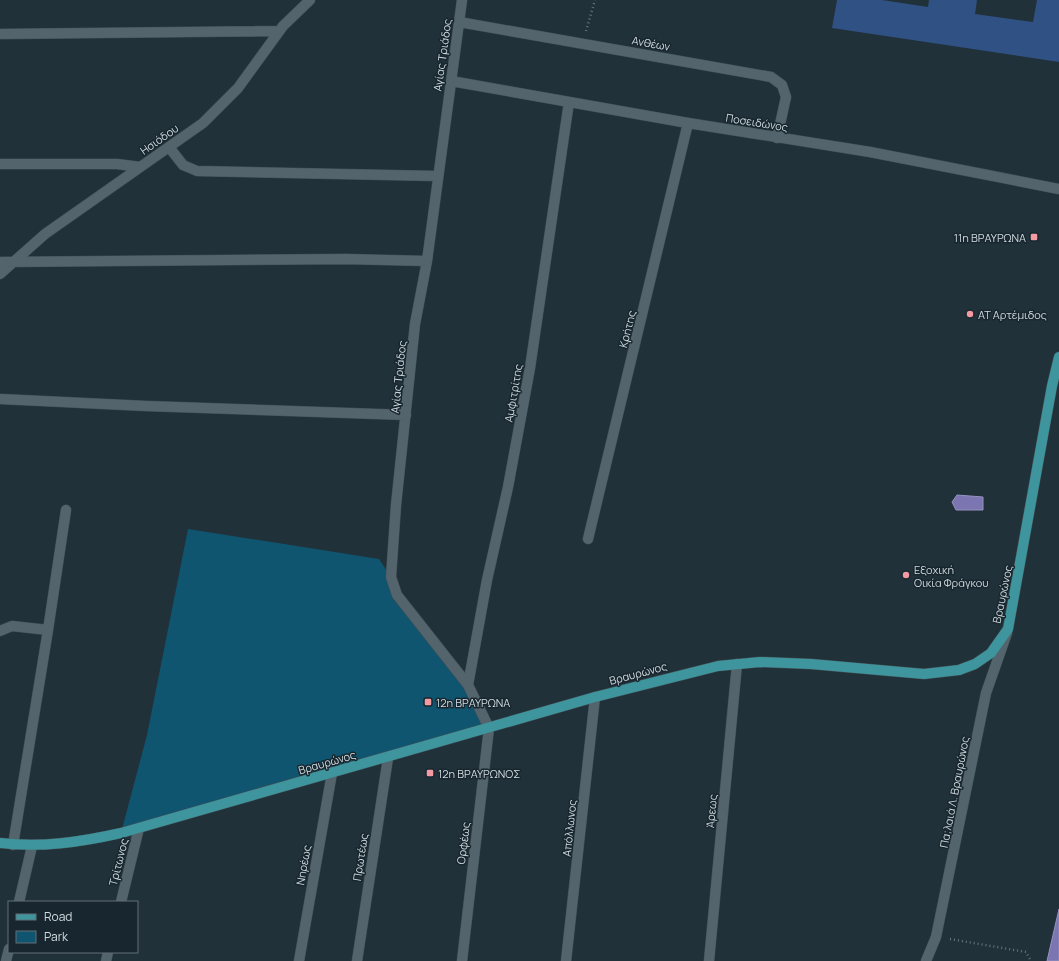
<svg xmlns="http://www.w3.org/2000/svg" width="1059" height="961" font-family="Manrope,sans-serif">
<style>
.green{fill:#105570}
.water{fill:#7b75b2;stroke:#9493c0}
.building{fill:#305183}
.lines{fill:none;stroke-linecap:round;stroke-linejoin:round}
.minor-casing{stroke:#414f55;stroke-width:11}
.major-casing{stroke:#414f55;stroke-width:11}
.path{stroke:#68757c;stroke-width:2.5;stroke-dasharray:1 3;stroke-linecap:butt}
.minor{stroke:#53646d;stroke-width:10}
.major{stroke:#3e959d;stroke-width:10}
.poi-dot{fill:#f49aa2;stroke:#18272f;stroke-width:1.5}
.labels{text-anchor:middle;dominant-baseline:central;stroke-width:3;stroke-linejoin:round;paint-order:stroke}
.street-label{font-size:11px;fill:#d0dadf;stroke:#18272f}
.poi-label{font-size:11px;fill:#d0dadf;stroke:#18272f;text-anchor:start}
</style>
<rect width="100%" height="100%" fill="#213139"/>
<path class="green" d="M 188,529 L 379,559 L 391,577 L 397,595 L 446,656 L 489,728 L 121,833 L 147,735 Z"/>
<path class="water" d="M 957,495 L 983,497 L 983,510 L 956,510 L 952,502 Z
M 1059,909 L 1059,961 L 1047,961 Z"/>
<path class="building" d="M 837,0 L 882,0 L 928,7 L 929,0 L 977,0 L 975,14 L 1033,22 L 1037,0 L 1059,0 L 1059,62 L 832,28 Z"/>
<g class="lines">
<defs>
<path id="minor" d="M 459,22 L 771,77 L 782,85 L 786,97 L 777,138
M 0,34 L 279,31
M 451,81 L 688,123 L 870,152 L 1059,189
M 169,147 L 183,165 L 197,171 L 437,176
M 0,164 L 117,164 L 140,167
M 0,262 L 345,259 L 427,261
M 0,274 L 45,234 L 203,123 L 238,88 L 283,26 L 310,0
M 0,399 L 146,406 L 406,415
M 588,539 L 688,123
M 0,631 L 12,626 L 48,630
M 468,685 L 487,580 L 508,487 L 530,368 L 569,102
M 13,845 L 48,630 L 66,510
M 19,902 L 32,846
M 121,902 L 139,828
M 6,961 L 9,949
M 106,961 L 108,952
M 299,961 L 332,773
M 357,961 L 388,758
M 462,961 L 489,728 L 468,685 L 397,595 L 391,577 L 396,505 L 415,324 L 427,261 L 462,0
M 566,961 L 595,697
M 709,961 L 737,664
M 926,961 L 936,937 L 986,693 L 1007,633"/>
<path id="major" d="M 0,843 C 41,848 81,842 121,833 L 595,697 L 718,666 L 760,662 L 811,664 L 924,674 L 959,670 L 975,664 L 991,653 L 1008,629 L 1052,386 L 1059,357"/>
</defs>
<use href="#minor" class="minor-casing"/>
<use href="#major" class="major-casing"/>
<path class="path" d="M 586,31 L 595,0
M 950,939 L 1026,952 L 1031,961"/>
<use href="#minor" class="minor"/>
<use href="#major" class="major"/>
</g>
<g class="poi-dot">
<rect x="1030" y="233" width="8" height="8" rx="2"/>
<circle cx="970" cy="314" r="4"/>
<circle cx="906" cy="575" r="4"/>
<rect x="424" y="698" width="8" height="8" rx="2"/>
<rect x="426" y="769" width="8" height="8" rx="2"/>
</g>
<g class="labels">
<g class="street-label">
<text transform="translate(651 43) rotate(10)">Ανθέων</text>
<text transform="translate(442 55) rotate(-82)">Αγίας Τριάδος</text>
<text transform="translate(757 122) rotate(9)">Ποσειδώνος</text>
<text transform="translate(159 139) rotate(-35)">Ησιόδου</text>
<text transform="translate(627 329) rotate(-76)">Κρήτης</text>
<text transform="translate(398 377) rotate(-84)">Αγίας Τριάδος</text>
<text transform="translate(513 393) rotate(-80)">Αμφιτρίτης</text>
<text transform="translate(1002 594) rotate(-78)">Βραυρώνος</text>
<text transform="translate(638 673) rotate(-15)">Βραυρώνος</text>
<text transform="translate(327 762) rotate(-16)">Βραυρώνος</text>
<text transform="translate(954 792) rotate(-79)">Πα;λαιά Λ. Βραυρώνος</text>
<text transform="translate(711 811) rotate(-85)">Άρεως</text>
<text transform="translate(569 828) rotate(-84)">Απόλλωνος</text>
<text transform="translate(463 843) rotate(-83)">Ορφέως</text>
<text transform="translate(360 857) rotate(-81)">Πρωτέως</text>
<text transform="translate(118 862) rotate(-76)">Τρίτωνος</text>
<text transform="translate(303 865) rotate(-80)">Νηρέως</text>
</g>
<g class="poi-label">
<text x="1026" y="237" text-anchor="end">11η ΒΡΑΥΡΩΝΑ</text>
<text x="978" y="314">ΑΤ Αρτέμιδος</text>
<text x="914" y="569">Εξοχική<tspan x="914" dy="13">Οικία Φράγκου</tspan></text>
<text x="436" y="702">12η ΒΡΑΥΡΩΝΑ</text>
<text x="438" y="773">12η ΒΡΑΥΡΩΝΟΣ</text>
</g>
</g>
<rect x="8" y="901" width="130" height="52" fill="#18272f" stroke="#626f75"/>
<rect x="16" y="914" width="20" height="6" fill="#3e959d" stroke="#626f75"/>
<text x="44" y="921" font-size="12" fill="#d0dadf">Road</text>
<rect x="16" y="931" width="20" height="12" fill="#105570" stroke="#626f75"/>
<text x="44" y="941" font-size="12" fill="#d0dadf">Park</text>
</svg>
